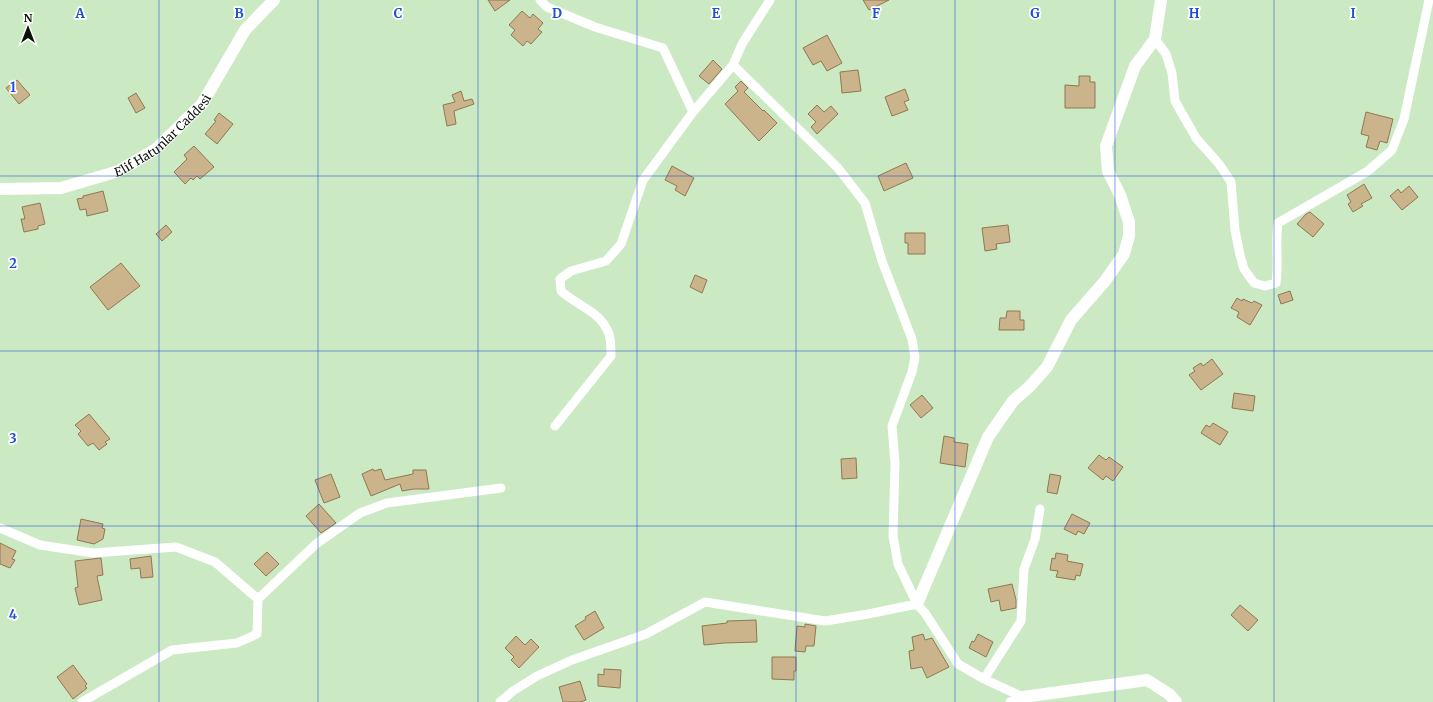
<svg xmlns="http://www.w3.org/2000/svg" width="1433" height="702" font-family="Merriweather,serif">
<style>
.building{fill:#cbb38b;stroke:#8f7852}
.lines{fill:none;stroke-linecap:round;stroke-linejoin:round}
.minor{stroke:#fff;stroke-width:9}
.tertiary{stroke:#fff;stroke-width:12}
.grid{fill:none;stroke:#1d4ed8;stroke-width:1;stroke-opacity:0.55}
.labels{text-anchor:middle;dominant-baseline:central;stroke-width:3.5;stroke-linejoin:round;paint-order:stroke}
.street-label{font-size:12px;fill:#091306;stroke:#fff}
.grid-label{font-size:13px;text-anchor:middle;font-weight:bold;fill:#1d4ed8;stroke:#fff;stroke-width:3.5;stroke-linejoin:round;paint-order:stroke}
</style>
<rect width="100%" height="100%" fill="#cbe9c3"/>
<path class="building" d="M 488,0 L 510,0 L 495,11 Z
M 863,0 L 889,0 L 869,10 Z
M 522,11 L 530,18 L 533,14 L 543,23 L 538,29 L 542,32 L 531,44 L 527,41 L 523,46 L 511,35 L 515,30 L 509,25 Z
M 827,35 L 842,63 L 827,71 L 821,61 L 813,65 L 803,48 Z
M 713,60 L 722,69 L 709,84 L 699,76 Z
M 858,70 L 861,91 L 842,93 L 840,72 Z
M 1079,76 L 1090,76 L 1090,82 L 1095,82 L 1095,108 L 1065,108 L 1065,85 L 1079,86 Z
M 17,80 L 30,95 L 19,104 L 6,88 Z
M 741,81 L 748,88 L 744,92 L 763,111 L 764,110 L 777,123 L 759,141 L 725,104 L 738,91 L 735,87 Z
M 905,89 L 909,100 L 904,102 L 908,110 L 892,116 L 885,97 Z
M 461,91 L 464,101 L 472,99 L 474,104 L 454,111 L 456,124 L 447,126 L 443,105 L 455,102 L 452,95 Z
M 136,93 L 145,108 L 136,113 L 128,98 Z
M 817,105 L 824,112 L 831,106 L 838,114 L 817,134 L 811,127 L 816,122 L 808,114 Z
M 1366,112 L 1393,119 L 1387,143 L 1380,141 L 1377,150 L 1366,147 L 1369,136 L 1361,134 Z
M 219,113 L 233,124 L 217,144 L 205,134 L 216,121 L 214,120 Z
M 194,146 L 214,167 L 200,179 L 197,176 L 193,180 L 191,178 L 185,184 L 174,172 L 187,159 L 184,155 Z
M 906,163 L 913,178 L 884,191 L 878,176 Z
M 672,166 L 694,178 L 685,196 L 675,190 L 677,186 L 665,180 Z
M 1364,184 L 1372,198 L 1361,204 L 1363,206 L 1353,212 L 1348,204 L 1351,202 L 1347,195 Z
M 1409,186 L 1418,197 L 1402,210 L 1390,196 L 1398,189 L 1401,193 Z
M 103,191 L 108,211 L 87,216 L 86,209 L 80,210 L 77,199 L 83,198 L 83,196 Z
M 40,203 L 45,224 L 38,226 L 38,229 L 24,232 L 21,219 L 25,219 L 22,207 Z
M 1310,212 L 1324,224 L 1313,237 L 1297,224 L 1306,214 Z
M 166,225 L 172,232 L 162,241 L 156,234 Z
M 1008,225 L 1010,242 L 996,244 L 997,249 L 985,251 L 982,228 Z
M 905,233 L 925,233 L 925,254 L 908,254 L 908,243 L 905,243 Z
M 121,263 L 140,286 L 108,310 L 90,287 Z
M 695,275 L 707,280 L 702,293 L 690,287 Z
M 1290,291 L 1293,300 L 1281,304 L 1278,295 Z
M 1237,298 L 1242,301 L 1243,299 L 1252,303 L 1254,301 L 1262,305 L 1250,325 L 1237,317 L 1239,312 L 1231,308 Z
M 1007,311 L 1020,311 L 1020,320 L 1024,320 L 1024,330 L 999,330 L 1000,318 L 1006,318 Z
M 1212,359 L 1223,374 L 1201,390 L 1189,375 L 1195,371 L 1193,368 L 1201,363 L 1203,366 Z
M 1234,393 L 1255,396 L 1253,411 L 1232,408 Z
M 922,395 L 933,408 L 921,418 L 910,405 Z
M 89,414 L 110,439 L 105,442 L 107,444 L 99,450 L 93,443 L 88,446 L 78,434 L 81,431 L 75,425 Z
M 1213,423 L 1228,432 L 1220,445 L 1201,433 L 1206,425 L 1210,427 Z
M 944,436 L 954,438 L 954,442 L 968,444 L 965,467 L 940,463 Z
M 1099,455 L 1106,460 L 1109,457 L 1123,467 L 1113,481 L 1106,476 L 1103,480 L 1088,468 Z
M 856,458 L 857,478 L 842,479 L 841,459 Z
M 373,469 L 374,471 L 381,469 L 385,480 L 413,474 L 413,470 L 426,470 L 429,489 L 414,489 L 402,491 L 400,484 L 371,496 L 362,474 Z
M 331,474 L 340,497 L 324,503 L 315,480 Z
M 1050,474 L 1061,476 L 1057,494 L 1047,492 Z
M 319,504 L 336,523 L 321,533 L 306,516 Z
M 1072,514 L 1090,523 L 1084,534 L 1078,531 L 1076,535 L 1064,529 Z
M 81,519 L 103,524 L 102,528 L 105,529 L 103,539 L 94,544 L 77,540 Z
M 0,543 L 16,551 L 12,559 L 15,560 L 10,568 L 0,564 Z
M 267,552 L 279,564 L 266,576 L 254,564 Z
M 1056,553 L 1068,555 L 1067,561 L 1083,564 L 1080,576 L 1076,575 L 1075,580 L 1056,577 L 1058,571 L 1050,570 L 1052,558 L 1055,559 Z
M 151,556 L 153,577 L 141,578 L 140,568 L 131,569 L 130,559 Z
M 101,558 L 103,575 L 97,576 L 102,600 L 79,605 L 75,588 L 78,587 L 75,561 Z
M 1012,584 L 1016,600 L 1016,608 L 1001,611 L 999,600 L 991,602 L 988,589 Z
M 1240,605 L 1258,620 L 1248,631 L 1231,615 Z
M 595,611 L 604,628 L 584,640 L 575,626 L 586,619 L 585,617 Z
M 756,620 L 757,642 L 724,643 L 704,645 L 702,626 L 727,623 L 727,621 Z
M 805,624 L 816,626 L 814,646 L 806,646 L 805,652 L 795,651 L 797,626 L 805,627 Z
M 923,634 L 925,640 L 932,638 L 949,667 L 927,678 L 922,667 L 911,669 L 909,651 L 914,650 L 912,637 Z
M 978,634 L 993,642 L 986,657 L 969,648 L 972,641 L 974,642 Z
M 516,636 L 525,645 L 531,639 L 539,647 L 519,668 L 511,660 L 514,657 L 505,648 Z
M 772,657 L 796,657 L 796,671 L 794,671 L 794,680 L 772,679 Z
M 73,665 L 87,684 L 85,686 L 87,688 L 73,699 L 57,677 Z
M 604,669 L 621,670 L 620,688 L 598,686 L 598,674 L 604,675 Z
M 580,681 L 586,700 L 580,702 L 563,702 L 559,687 Z"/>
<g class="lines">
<path class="minor" d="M 540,0 L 547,7 L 595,27 L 663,48 L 693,112
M 1155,39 L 1166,54 L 1172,73 L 1175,101 L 1196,138 L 1219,164 L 1231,182 L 1235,230 L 1240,255 L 1244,269 L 1254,283 L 1265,286 L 1276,283 C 1279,263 1275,243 1278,223 L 1368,171 L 1392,150 L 1404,119 L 1429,0
M 733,65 L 838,168 L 865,203 L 882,261 L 912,339 L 915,357 L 912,372 L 892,426 L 895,463 L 893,536 L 898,564 L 917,604 L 925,613 L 958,664 L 984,679 L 1023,697
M 555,426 L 611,356 C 611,349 611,340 609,334 C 601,311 577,306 561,291 L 560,279 L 571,271 L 606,261 L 621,244 L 643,180 L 693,112 L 733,65 L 742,44 L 770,0
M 0,528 L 40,545 L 93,553 L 176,547 L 215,562 L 258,599
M 984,679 L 1021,621 L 1024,569 L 1035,539 L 1040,509
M 82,702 L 172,650 L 237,643 L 257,634 L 258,599 L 316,544 L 360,513 L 387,503 L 501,488
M 500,702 L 513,691 L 537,676 L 572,660 L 646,634 L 705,602 L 825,621 L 868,614 L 917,604
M 1010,702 L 1023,697"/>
<g class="tertiary">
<path id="s1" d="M 0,189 L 61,188 L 119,171 L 156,149 L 202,104 L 245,30 L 274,0"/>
<path d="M 917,604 L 988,437 L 1013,401 L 1030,386 L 1047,367 L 1071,320 L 1105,281 L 1124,254 L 1129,236 L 1129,222 L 1120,195 L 1108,171 L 1106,146 L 1135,66 L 1155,39 L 1161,0"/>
<path d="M 1023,697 L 1147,680 L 1169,694 L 1176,702"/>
</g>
</g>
<path class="grid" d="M 159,0 L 159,702M 318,0 L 318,702M 478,0 L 478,702M 637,0 L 637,702M 796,0 L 796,702M 955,0 L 955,702M 1115,0 L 1115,702M 1274,0 L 1274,702M 0,176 L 1433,176M 0,351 L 1433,351M 0,526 L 1433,526"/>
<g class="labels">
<g class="street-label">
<text stroke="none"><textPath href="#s1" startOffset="178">Elif Hatunlar Caddesi</textPath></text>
</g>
</g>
<g class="grid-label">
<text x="80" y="18">A</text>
<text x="239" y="18">B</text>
<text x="398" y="18">C</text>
<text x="557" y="18">D</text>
<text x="716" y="18">E</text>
<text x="876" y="18">F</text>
<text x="1035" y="18">G</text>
<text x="1194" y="18">H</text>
<text x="1353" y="18">I</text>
<text x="13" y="92">1</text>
<text x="13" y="268">2</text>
<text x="13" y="443">3</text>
<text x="13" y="619">4</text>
</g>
<g transform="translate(28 28)" stroke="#ffffff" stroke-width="3" paint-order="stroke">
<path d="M0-3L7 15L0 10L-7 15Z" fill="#091306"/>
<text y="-6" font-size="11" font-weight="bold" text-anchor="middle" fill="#091306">N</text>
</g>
</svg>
